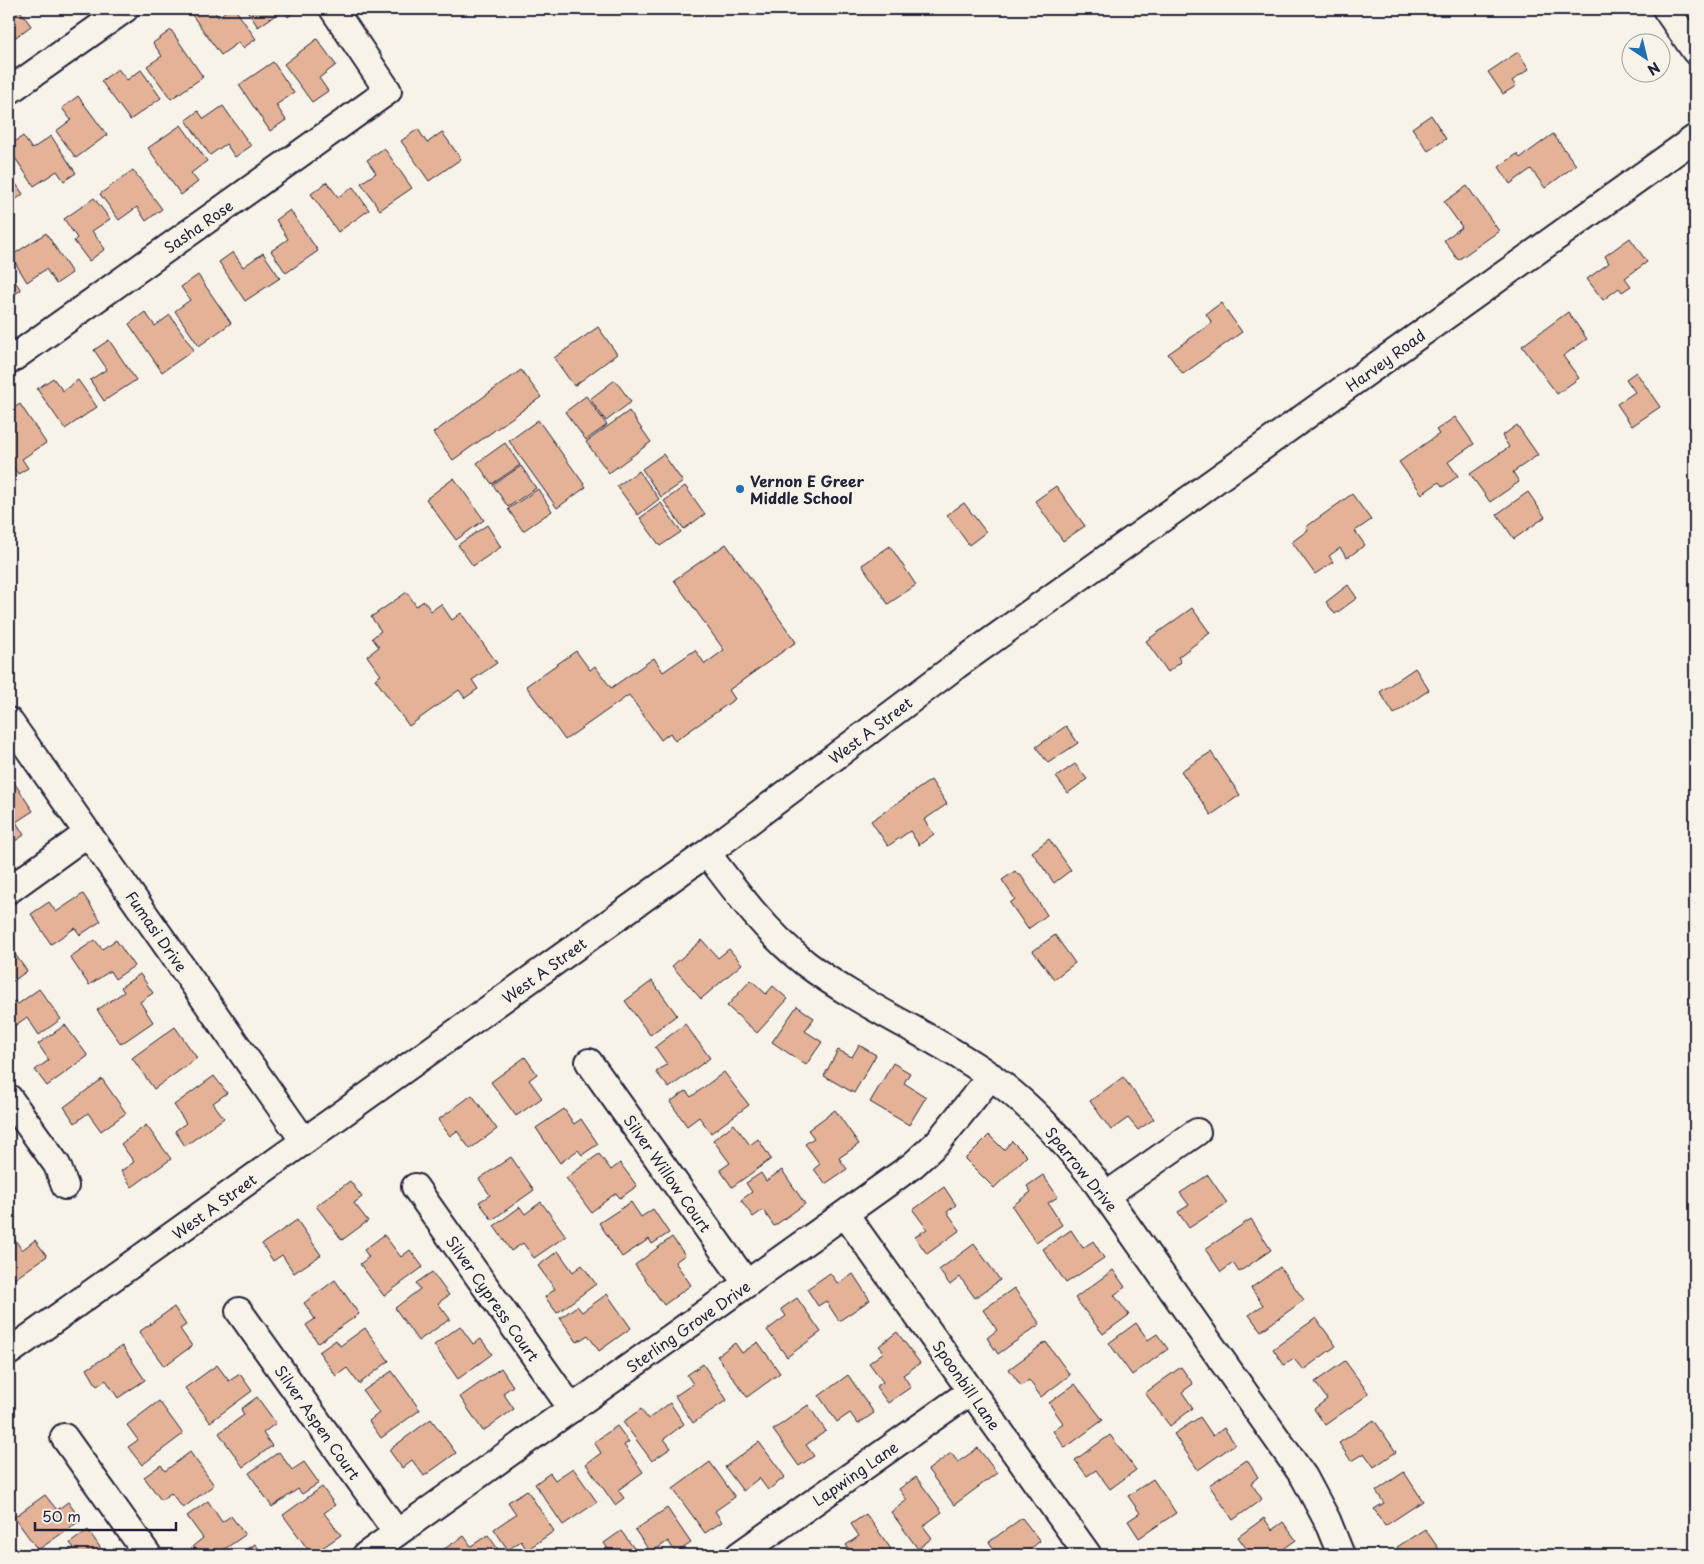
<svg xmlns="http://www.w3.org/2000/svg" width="1704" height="1564" font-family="'Playpen Sans',sans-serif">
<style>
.building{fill:#e4b296;stroke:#22223b}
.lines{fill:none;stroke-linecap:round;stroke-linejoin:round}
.minor-casing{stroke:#22223b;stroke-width:30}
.minor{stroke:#f7f3e8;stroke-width:26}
.poi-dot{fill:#1f6fb2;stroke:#f7f3e8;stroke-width:2}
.labels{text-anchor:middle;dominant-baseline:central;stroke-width:5;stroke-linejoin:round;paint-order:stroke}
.street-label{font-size:15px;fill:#22223b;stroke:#f7f3e8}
.poi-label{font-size:15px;font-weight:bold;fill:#22223b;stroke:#f7f3e8;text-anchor:start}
</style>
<rect width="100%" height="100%" fill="#f7f3e8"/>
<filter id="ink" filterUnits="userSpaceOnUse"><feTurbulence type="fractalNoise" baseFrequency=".02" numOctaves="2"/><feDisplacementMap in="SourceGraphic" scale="10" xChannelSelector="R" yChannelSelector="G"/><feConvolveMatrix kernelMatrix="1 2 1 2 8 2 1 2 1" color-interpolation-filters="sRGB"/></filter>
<g filter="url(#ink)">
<path class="building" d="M 9,9 L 19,9 L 31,26 L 16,37 L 9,28 Z
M 201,9 L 213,9 L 218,17 L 229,9 L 235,9 L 256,39 L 243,48 L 239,42 L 221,55 L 192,15 Z
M 246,9 L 297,9 L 297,10 L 288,17 L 283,10 L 258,27 Z
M 171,30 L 203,77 L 171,99 L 147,66 L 162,56 L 153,43 Z
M 317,39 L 336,65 L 319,78 L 328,91 L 312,102 L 284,64 Z
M 1518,52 L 1529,69 L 1512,81 L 1516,86 L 1503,94 L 1488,72 Z
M 273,62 L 294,93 L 276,105 L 286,120 L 270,131 L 239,85 Z
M 118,69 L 127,80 L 141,70 L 161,98 L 130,120 L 101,81 Z
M 78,96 L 107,135 L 76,158 L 56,131 L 71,120 L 62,108 Z
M 223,106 L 251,146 L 235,157 L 226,144 L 210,155 L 186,120 L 198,111 L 204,119 Z
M 1431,115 L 1446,139 L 1428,151 L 1412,128 Z
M 181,125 L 207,161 L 191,173 L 198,182 L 181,195 L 148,148 Z
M 418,129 L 427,143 L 442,132 L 461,159 L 429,181 L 401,141 Z
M 1553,134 L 1576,165 L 1545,188 L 1531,169 L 1510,184 L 1499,167 L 1517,154 L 1520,158 Z
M 23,136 L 32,149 L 51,136 L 76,173 L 64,181 L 57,171 L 34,186 L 9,149 L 9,146 Z
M 384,148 L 412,188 L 380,210 L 361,183 L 376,173 L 367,160 Z
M 133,170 L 162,209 L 146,221 L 137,207 L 119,220 L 100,194 Z
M 9,174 L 23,194 L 9,205 Z
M 327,182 L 338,197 L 353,187 L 369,210 L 338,232 L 311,194 Z
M 1467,186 L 1499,231 L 1458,260 L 1444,240 L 1462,227 L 1444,202 Z
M 94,198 L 110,219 L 92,231 L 105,249 L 89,261 L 74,241 L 77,238 L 64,219 Z
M 290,210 L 318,251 L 286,273 L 271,251 L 288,239 L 276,220 Z
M 46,233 L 72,273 L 56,284 L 46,269 L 27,282 L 11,256 Z
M 1630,238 L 1647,262 L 1625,278 L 1631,286 L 1622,292 L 1619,288 L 1603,300 L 1587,279 L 1609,263 L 1605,256 Z
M 233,252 L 243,267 L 263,253 L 280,278 L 245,301 L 219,262 Z
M 9,273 L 21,290 L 9,298 Z
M 198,275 L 231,323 L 199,346 L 175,311 L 190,300 L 181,287 Z
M 1221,303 L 1242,332 L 1183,374 L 1168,354 L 1212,323 L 1206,314 Z
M 145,312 L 155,326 L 170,315 L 194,350 L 162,372 L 129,324 Z
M 1568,312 L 1587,339 L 1563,356 L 1579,378 L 1557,394 L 1522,346 Z
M 598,327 L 617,354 L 574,386 L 554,358 Z
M 109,340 L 136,380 L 104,401 L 90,380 L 107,369 L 94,350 Z
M 521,370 L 541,397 L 453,460 L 433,433 Z
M 1636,372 L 1660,407 L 1632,426 L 1617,404 L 1635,392 L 1626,379 Z
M 53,378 L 63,391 L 78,380 L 97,407 L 65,429 L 37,389 Z
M 615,380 L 631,402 L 606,421 L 590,399 Z
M 586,396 L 607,425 L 586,440 L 565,412 Z
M 20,404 L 46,443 L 22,459 L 28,468 L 18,474 L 9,460 L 9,430 L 12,428 L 9,423 L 9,411 Z
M 629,411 L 651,442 L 609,473 L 586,442 Z
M 1455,417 L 1474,444 L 1448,462 L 1458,476 L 1443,487 L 1439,482 L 1422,494 L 1399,462 L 1439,434 L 1436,430 Z
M 538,420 L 586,487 L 557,508 L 509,441 Z
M 1517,425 L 1538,455 L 1513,472 L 1519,482 L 1490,502 L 1470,474 L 1509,447 L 1502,436 Z
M 505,443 L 520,465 L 492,484 L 477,463 Z
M 663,454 L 683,482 L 661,497 L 642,469 Z
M 521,466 L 536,488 L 508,507 L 493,485 Z
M 639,471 L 659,499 L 638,515 L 617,486 Z
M 454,478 L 484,520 L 456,540 L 426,499 Z
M 685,486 L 705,514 L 684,529 L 664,501 Z
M 1056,486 L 1085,526 L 1063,541 L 1035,501 Z
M 538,489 L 552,511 L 523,531 L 508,509 Z
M 1528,492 L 1545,517 L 1514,539 L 1497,514 Z
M 1352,494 L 1371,520 L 1355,531 L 1365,545 L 1347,558 L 1340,548 L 1329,556 L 1333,562 L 1315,574 L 1292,542 L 1308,530 L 1306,527 Z
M 661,503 L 681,532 L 660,546 L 640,518 Z
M 964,503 L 986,532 L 969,545 L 947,515 Z
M 487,525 L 501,547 L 473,566 L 458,545 Z
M 726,544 L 796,642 L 729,690 L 735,699 L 675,741 L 670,733 L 661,740 L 629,695 L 565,740 L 526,686 L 576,651 L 590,670 L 595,666 L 611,688 L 654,658 L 663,672 L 695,650 L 705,664 L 724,650 L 674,580 Z
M 890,546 L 916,585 L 888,604 L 862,565 Z
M 1348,585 L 1357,598 L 1335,614 L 1326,602 Z
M 407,592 L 416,606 L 424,601 L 431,611 L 441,604 L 452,620 L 461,613 L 497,663 L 472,680 L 478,689 L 465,698 L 459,690 L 409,726 L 375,679 L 381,675 L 367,656 L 379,647 L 372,638 L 381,631 L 371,617 Z
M 1192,608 L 1210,633 L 1178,657 L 1181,662 L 1168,672 L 1146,641 Z
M 1415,668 L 1429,690 L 1394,714 L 1380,692 Z
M 1066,726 L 1078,743 L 1048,763 L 1036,747 Z
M 1211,752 L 1240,795 L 1211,815 L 1181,771 Z
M 1075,764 L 1087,779 L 1068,793 L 1056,777 Z
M 9,775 L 33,811 L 16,822 L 24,835 L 9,845 Z
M 931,780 L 947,804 L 924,820 L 934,834 L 919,845 L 910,831 L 888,846 L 871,821 Z
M 1049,839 L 1071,870 L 1054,883 L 1032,852 Z
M 1015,871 L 1018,875 L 1020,874 L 1047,915 L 1028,929 L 1010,903 L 1015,899 L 1002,880 Z
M 83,894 L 101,921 L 80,935 L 75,928 L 51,944 L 31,914 L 49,902 L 56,912 Z
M 1055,935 L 1075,963 L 1054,979 L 1033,951 Z
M 95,940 L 102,949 L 116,940 L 134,966 L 115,979 L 110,971 L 89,985 L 70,957 Z
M 702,940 L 718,958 L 729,949 L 742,964 L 701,999 L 672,966 Z
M 9,946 L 27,971 L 9,984 Z
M 140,974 L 153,993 L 140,1002 L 153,1022 L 121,1044 L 97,1010 L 124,992 L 121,987 Z
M 751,980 L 766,994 L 773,986 L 788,999 L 757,1033 L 727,1006 Z
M 652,981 L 677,1015 L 650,1035 L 625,1001 Z
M 39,989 L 61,1019 L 39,1035 L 27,1017 L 9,1030 L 9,1006 L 15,1001 L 18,1004 Z
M 797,1006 L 814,1018 L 805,1031 L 822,1042 L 806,1065 L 772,1042 Z
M 685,1024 L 710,1058 L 669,1088 L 656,1072 L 667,1064 L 655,1047 Z
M 65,1025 L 88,1056 L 47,1086 L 35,1070 L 49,1060 L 38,1044 Z
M 175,1027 L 197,1058 L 154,1089 L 132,1058 Z
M 859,1045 L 876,1055 L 854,1093 L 824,1076 L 838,1050 L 852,1057 Z
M 525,1057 L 537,1074 L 529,1080 L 542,1098 L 516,1116 L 491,1082 Z
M 893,1063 L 910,1073 L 904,1083 L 926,1097 L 909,1125 L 870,1102 Z
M 724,1072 L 749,1105 L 711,1133 L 699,1117 L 687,1126 L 670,1102 L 686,1091 L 691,1097 Z
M 214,1076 L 227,1093 L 213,1103 L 224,1118 L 185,1146 L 175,1131 L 186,1123 L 174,1105 Z
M 1123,1077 L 1154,1119 L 1138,1130 L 1128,1118 L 1111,1130 L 1090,1101 Z
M 102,1079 L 126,1113 L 101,1131 L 88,1113 L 75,1123 L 64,1107 Z
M 472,1095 L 497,1129 L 470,1149 L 457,1131 L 450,1136 L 438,1120 Z
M 564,1109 L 574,1124 L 581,1119 L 598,1144 L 582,1155 L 578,1150 L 560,1163 L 536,1128 Z
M 835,1110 L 859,1144 L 839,1158 L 847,1169 L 825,1184 L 814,1169 L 820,1164 L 805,1144 L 814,1138 L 808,1130 Z
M 734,1124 L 750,1145 L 758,1139 L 771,1159 L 732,1187 L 720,1170 L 730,1163 L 713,1140 Z
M 146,1125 L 171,1159 L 132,1187 L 121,1171 L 134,1162 L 121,1144 Z
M 989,1135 L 1004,1150 L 1012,1141 L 1027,1156 L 994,1188 L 965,1159 Z
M 599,1154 L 611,1170 L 620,1163 L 637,1186 L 620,1198 L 616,1193 L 591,1212 L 566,1178 Z
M 511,1157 L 534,1190 L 492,1220 L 479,1202 L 490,1195 L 479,1179 Z
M 782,1170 L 805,1204 L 774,1226 L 763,1210 L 753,1217 L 741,1200 L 752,1192 L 746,1183 L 761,1173 L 766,1181 Z
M 1043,1175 L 1058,1197 L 1048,1203 L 1062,1225 L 1036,1242 L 1012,1206 L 1031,1192 L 1027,1186 Z
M 1208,1175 L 1227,1203 L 1189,1228 L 1178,1212 L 1189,1205 L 1180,1193 Z
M 350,1181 L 362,1197 L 354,1203 L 368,1221 L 342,1240 L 316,1206 Z
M 944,1187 L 956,1205 L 947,1212 L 960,1230 L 927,1254 L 915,1237 L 927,1229 L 913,1210 Z
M 541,1202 L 566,1236 L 534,1258 L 523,1243 L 511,1251 L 494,1226 L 520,1207 L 525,1214 Z
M 631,1202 L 641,1217 L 653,1209 L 669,1233 L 652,1244 L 649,1239 L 622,1257 L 599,1223 Z
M 1251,1219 L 1271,1250 L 1239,1272 L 1233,1263 L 1221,1272 L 1205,1249 Z
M 297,1220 L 321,1255 L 294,1273 L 282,1255 L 273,1261 L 262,1244 Z
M 1071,1230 L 1083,1248 L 1093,1241 L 1104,1258 L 1066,1283 L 1043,1249 Z
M 9,1231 L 22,1250 L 35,1240 L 47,1256 L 9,1283 Z
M 384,1235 L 401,1257 L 410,1250 L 423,1267 L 384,1296 L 360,1264 L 369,1257 L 364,1250 Z
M 672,1237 L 685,1255 L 675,1262 L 691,1285 L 664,1305 L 635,1265 Z
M 974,1244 L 1000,1280 L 975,1298 L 960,1277 L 950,1285 L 939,1270 Z
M 558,1251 L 573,1272 L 582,1265 L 596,1284 L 557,1313 L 545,1297 L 555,1289 L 538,1266 Z
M 1280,1267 L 1304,1300 L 1261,1331 L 1249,1315 L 1263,1305 L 1251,1288 Z
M 1113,1270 L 1125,1287 L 1114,1295 L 1129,1315 L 1103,1334 L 1075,1298 Z
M 432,1272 L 449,1295 L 438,1303 L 450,1319 L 418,1341 L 395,1308 L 420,1289 L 416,1283 Z
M 830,1273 L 838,1284 L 853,1274 L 870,1300 L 839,1321 L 826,1301 L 818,1306 L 807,1289 Z
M 335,1280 L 359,1314 L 318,1343 L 306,1325 L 315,1319 L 304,1303 Z
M 1014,1288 L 1040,1324 L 998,1354 L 987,1338 L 997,1330 L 983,1310 Z
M 607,1294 L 631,1328 L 599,1351 L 588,1335 L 577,1342 L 560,1318 L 577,1306 L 582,1312 Z
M 797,1298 L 821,1332 L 787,1357 L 767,1330 L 786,1316 L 781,1309 Z
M 174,1307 L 186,1325 L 180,1329 L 192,1346 L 164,1366 L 139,1332 Z
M 1316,1318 L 1336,1346 L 1303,1370 L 1294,1359 L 1284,1365 L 1273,1349 Z
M 1136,1323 L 1148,1340 L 1157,1334 L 1168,1349 L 1132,1375 L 1109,1343 Z
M 460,1326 L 473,1344 L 481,1339 L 492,1354 L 458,1379 L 434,1345 Z
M 365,1328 L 389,1361 L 359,1384 L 347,1368 L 336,1376 L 319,1352 L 336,1340 L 340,1346 Z
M 897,1332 L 920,1363 L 903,1375 L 911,1387 L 888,1403 L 876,1387 L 883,1382 L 869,1363 L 884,1352 L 879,1346 Z
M 758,1342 L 780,1373 L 747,1397 L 717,1356 L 735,1343 L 742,1353 Z
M 1046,1342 L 1070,1375 L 1041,1397 L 1029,1380 L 1021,1386 L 1009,1369 Z
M 122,1346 L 145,1380 L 118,1398 L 106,1380 L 97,1386 L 87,1369 Z
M 1345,1361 L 1369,1394 L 1325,1425 L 1314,1409 L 1327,1399 L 1315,1382 Z
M 703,1364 L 727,1400 L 693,1423 L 675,1396 L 693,1384 L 687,1375 Z
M 217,1365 L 229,1381 L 240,1374 L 252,1391 L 210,1422 L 185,1388 Z
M 1181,1367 L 1193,1384 L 1182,1392 L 1193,1408 L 1170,1426 L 1145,1393 Z
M 501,1368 L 513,1386 L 503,1393 L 514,1409 L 483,1431 L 460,1397 Z
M 392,1371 L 420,1410 L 381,1438 L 369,1421 L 379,1413 L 363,1391 Z
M 848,1375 L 874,1413 L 858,1424 L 850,1413 L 837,1422 L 819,1396 Z
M 1075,1384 L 1103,1420 L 1065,1448 L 1053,1431 L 1063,1423 L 1049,1403 Z
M 257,1397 L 276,1423 L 263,1433 L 272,1446 L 243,1467 L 219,1433 L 244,1415 L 241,1409 Z
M 159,1401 L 183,1434 L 142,1465 L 128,1447 L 138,1440 L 127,1425 Z
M 670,1403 L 684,1424 L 664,1439 L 671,1448 L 652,1461 L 623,1422 L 641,1409 L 648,1419 Z
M 808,1405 L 826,1431 L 806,1445 L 814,1456 L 799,1466 L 773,1430 Z
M 1200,1417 L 1213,1436 L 1224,1428 L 1235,1444 L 1198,1470 L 1174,1434 Z
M 431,1419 L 456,1453 L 424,1476 L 412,1460 L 402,1468 L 389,1450 Z
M 1374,1420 L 1396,1452 L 1374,1467 L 1364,1453 L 1351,1461 L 1339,1443 Z
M 617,1426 L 629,1442 L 624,1445 L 643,1472 L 618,1490 L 624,1498 L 615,1505 L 586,1464 L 601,1453 L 594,1442 Z
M 1110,1435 L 1136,1470 L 1110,1489 L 1096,1470 L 1087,1476 L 1075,1460 Z
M 759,1442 L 785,1477 L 768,1490 L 759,1478 L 743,1491 L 725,1467 Z
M 978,1448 L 997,1473 L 954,1505 L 928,1470 L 951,1453 L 958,1462 Z
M 190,1452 L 214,1485 L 183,1508 L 171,1493 L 161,1500 L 144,1477 L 161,1465 L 165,1471 Z
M 279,1452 L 292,1470 L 304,1462 L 319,1483 L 302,1494 L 298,1489 L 272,1507 L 249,1473 Z
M 1247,1460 L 1258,1477 L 1251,1483 L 1262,1499 L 1233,1520 L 1209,1485 Z
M 710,1462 L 735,1497 L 715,1511 L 722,1522 L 705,1533 L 673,1489 Z
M 573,1468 L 597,1502 L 563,1525 L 535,1484 L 550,1473 L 555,1480 Z
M 1404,1472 L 1423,1501 L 1385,1526 L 1374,1509 L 1384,1503 L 1376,1491 Z
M 916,1477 L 942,1512 L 923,1526 L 932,1538 L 918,1549 L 891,1512 L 907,1500 L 899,1489 Z
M 1153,1479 L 1176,1513 L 1139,1538 L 1128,1521 L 1140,1513 L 1128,1496 Z
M 322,1487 L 335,1505 L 324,1513 L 341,1535 L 312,1555 L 283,1515 Z
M 527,1490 L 554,1531 L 527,1550 L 521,1541 L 508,1550 L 494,1529 L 516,1514 L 508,1502 Z
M 45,1495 L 57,1510 L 68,1502 L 81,1520 L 38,1550 L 14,1517 Z
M 208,1501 L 222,1522 L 231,1516 L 245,1535 L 216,1555 L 199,1555 L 193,1546 L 203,1538 L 187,1516 Z
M 667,1508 L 691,1543 L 676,1553 L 668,1541 L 651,1553 L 635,1530 Z
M 866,1514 L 891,1549 L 883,1555 L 853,1555 L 846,1545 L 859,1536 L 851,1524 Z
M 1022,1518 L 1040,1541 L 1023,1555 L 998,1555 L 989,1542 Z
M 1264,1518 L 1272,1530 L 1283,1522 L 1296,1540 L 1275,1555 L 1251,1555 L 1238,1537 Z
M 1425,1529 L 1443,1555 L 1403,1555 L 1397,1547 Z
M 88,1530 L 104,1553 L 101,1555 L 64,1555 L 74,1548 L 70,1543 Z
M 621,1531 L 639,1555 L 598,1555 L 608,1549 L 604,1543 Z
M 488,1535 L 502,1555 L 444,1555 L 441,1551 L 464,1536 L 471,1546 Z
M 255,1544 L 264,1555 L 239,1555 Z"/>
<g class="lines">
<defs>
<path id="minor" d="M 1666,9 L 1695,51
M 9,91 L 125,9
M 9,361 L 388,91 L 333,9
M 9,721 L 304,1141
M 707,853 C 737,893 766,932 805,963 C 863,1007 930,1034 989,1075 C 1030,1104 1063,1140 1094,1179 L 1304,1477 L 1327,1520 L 1341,1555
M 9,890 L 88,833
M 589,1062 L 747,1284
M 9,1098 L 57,1165 L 65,1186
M 415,1187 L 572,1409
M 1105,1196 L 1197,1132
M 845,1214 L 1088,1555
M 239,1311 L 397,1533
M 9,1352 L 707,853 L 957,665 L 1695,138
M 64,1437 L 148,1555
M 366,1555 L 913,1165 L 938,1142 L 991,1076
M 739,1555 L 971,1391"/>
</defs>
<use href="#minor" class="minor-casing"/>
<use href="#minor" class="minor"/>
</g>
</g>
<circle class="poi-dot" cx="740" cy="489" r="5"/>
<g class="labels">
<g class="street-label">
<text transform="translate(198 226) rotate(-35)">Sasha Rose</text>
<text transform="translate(1385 360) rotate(-36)">Harvey Road</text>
<text transform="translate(870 730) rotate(-37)">West A Street</text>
<text transform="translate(157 931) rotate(55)">Fumasi Drive</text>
<text transform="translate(544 970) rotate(-36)">West A Street</text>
<text transform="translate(1082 1169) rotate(51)">Sparrow Drive</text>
<text transform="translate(668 1173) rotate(55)">Silver Willow Court</text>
<text transform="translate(214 1206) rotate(-36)">West A Street</text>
<text transform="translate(493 1298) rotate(55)">Silver Cypress Court</text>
<text transform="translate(688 1326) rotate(-35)">Sterling Grove Drive</text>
<text transform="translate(967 1385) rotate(55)">Spoonbill Lane</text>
<text transform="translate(318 1422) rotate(55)">Silver Aspen Court</text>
<text transform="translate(855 1473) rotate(-35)">Lapwing Lane</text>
</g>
<g class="poi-label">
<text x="750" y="480">Vernon E Greer<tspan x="750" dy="17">Middle School</tspan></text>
</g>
</g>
<rect width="1704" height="1564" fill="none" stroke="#f7f3e8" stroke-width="30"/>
<rect x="15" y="15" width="1674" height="1534" fill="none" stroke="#22223b" stroke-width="2" filter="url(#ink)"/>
<g transform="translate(1646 58) rotate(145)"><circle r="24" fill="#f7f3e8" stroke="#a29fa3"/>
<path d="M0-4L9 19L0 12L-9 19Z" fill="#1f6fb2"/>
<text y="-8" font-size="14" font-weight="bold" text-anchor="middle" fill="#22223b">N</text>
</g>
<path d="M35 1522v8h141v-8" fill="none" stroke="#22223b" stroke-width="2.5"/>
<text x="42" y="1522" font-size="15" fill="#22223b" stroke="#f7f3e8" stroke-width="4" paint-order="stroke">50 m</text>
</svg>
